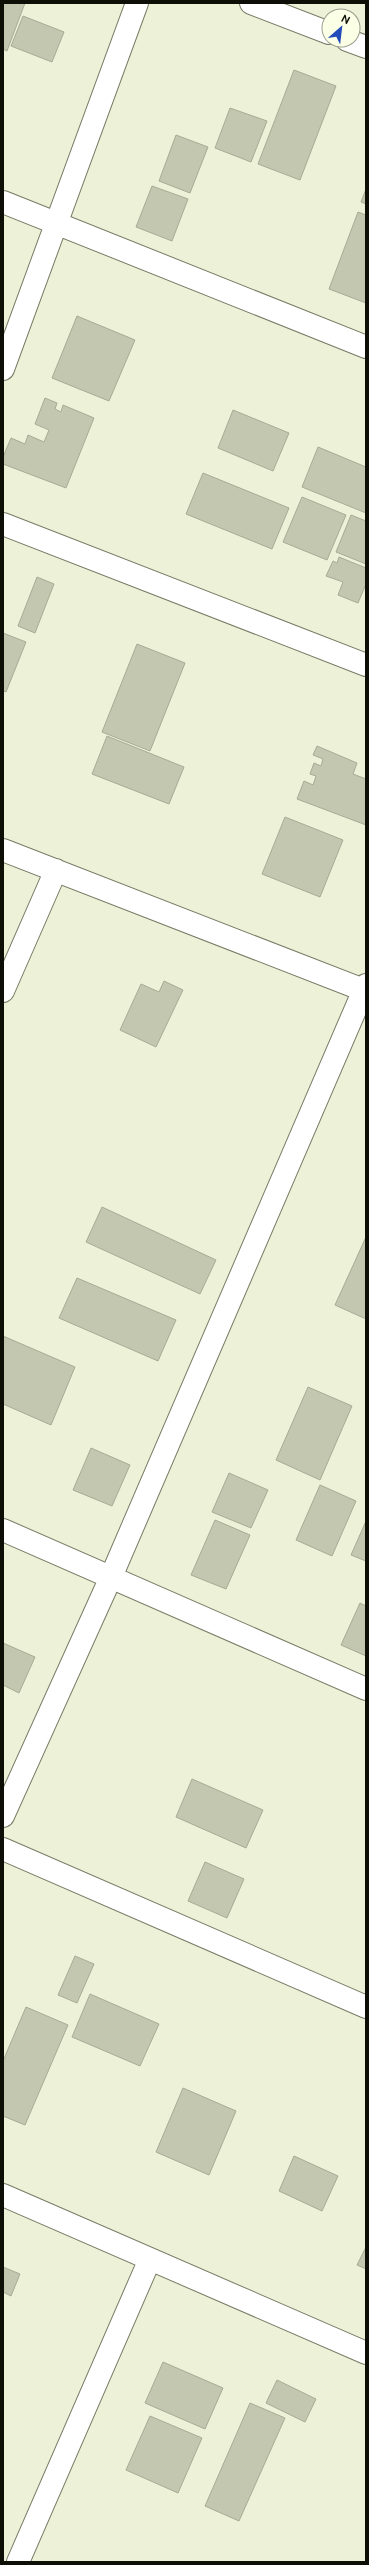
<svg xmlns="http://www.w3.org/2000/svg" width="369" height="2565" font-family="Ubuntu,sans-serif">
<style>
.building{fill:#c3c7af;stroke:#a8ab94}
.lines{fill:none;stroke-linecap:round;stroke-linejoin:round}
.minor-casing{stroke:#787b65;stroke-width:24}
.minor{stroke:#fff;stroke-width:22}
</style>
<rect width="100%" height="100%" fill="#edf1d8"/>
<path class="building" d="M 3,3 L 25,3 L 7,51 L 3,49 Z
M 23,16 L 64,32 L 52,62 L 11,46 Z
M 294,70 L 336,86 L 300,180 L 258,164 Z
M 230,108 L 267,121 L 251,162 L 215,148 Z
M 176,135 L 208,147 L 190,193 L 159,181 Z
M 152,186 L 188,199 L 172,241 L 136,227 Z
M 366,189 L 366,204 L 361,202 Z
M 358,212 L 366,215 L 366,303 L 329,289 Z
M 77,316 L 135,340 L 109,401 L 52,378 Z
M 45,398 L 57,403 L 55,409 L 61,412 L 63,405 L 94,418 L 66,488 L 3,464 L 3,457 L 11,438 L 25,444 L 28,435 L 44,442 L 49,430 L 35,424 Z
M 233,410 L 289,433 L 273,471 L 218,448 Z
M 318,447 L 366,467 L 366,513 L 302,487 Z
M 203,473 L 289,508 L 272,549 L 186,514 Z
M 302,497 L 346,515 L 327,560 L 283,542 Z
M 351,515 L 366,521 L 366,564 L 336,552 Z
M 339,557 L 366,568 L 366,584 L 358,603 L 338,595 L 343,582 L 326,576 L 333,561 L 337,563 Z
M 37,577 L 54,584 L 35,633 L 18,626 Z
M 3,633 L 26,642 L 6,692 L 3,691 Z
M 137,644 L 185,663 L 150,751 L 102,732 Z
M 107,736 L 184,767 L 169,804 L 92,774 Z
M 317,746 L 357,763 L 353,774 L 366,779 L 366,825 L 297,799 L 304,781 L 313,785 L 316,776 L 310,774 L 314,763 L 321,766 L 323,759 L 313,755 Z
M 285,817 L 343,840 L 320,897 L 262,874 Z
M 164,981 L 183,990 L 156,1047 L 120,1030 L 141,984 L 159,992 Z
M 102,1207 L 216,1260 L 200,1294 L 86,1242 Z
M 366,1237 L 366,1319 L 335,1305 Z
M 77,1278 L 176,1320 L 158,1361 L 59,1318 Z
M 3,1336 L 75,1367 L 51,1425 L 3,1404 Z
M 308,1387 L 352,1406 L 320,1480 L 276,1460 Z
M 91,1448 L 130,1465 L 112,1506 L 73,1490 Z
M 229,1473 L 268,1490 L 251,1528 L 212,1512 Z
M 320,1485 L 356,1501 L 332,1556 L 296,1540 Z
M 215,1520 L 250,1535 L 226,1589 L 191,1575 Z
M 366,1521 L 366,1561 L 351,1555 Z
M 360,1603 L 366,1606 L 366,1656 L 341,1645 Z
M 3,1643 L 35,1657 L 19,1693 L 3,1685 Z
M 192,1779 L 263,1810 L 246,1848 L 176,1817 Z
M 205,1862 L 244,1879 L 227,1918 L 188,1901 Z
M 75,1956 L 94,1964 L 77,2003 L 58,1995 Z
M 90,1994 L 159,2024 L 140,2066 L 72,2037 Z
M 26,2007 L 68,2025 L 25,2125 L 3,2116 L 3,2061 Z
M 183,2088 L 236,2111 L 209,2175 L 156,2152 Z
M 294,2156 L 338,2176 L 322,2211 L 279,2191 Z
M 366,2247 L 366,2269 L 357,2265 Z
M 3,2267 L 20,2274 L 11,2296 L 3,2292 Z
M 163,2362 L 223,2388 L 205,2429 L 145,2403 Z
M 277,2380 L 316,2399 L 305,2422 L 266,2403 Z
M 250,2403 L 285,2418 L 239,2521 L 205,2506 Z
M 150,2416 L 202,2438 L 178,2493 L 126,2470 Z"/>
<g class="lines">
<defs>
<path id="minor" d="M 251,3 L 329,33
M 347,40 L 366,47
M 3,202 L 366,347
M 3,369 L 137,3
M 3,524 L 366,665
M 3,850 L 366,991
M 3,991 L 56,870
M 3,1530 L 366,1689
M 3,1816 L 111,1577 L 366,985
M 3,1849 L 366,2007
M 3,2195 L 366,2353
M 18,2562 L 150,2259"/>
</defs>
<use href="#minor" class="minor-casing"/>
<use href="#minor" class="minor"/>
</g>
<rect width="369" height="2565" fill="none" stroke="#0d0e06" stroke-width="8"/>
<g transform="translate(341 28) rotate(28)"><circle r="19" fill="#faffe6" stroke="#9b9f8c"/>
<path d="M0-3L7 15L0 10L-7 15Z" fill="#234bb9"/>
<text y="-6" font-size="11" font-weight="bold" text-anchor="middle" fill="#0d0e06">N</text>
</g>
</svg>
